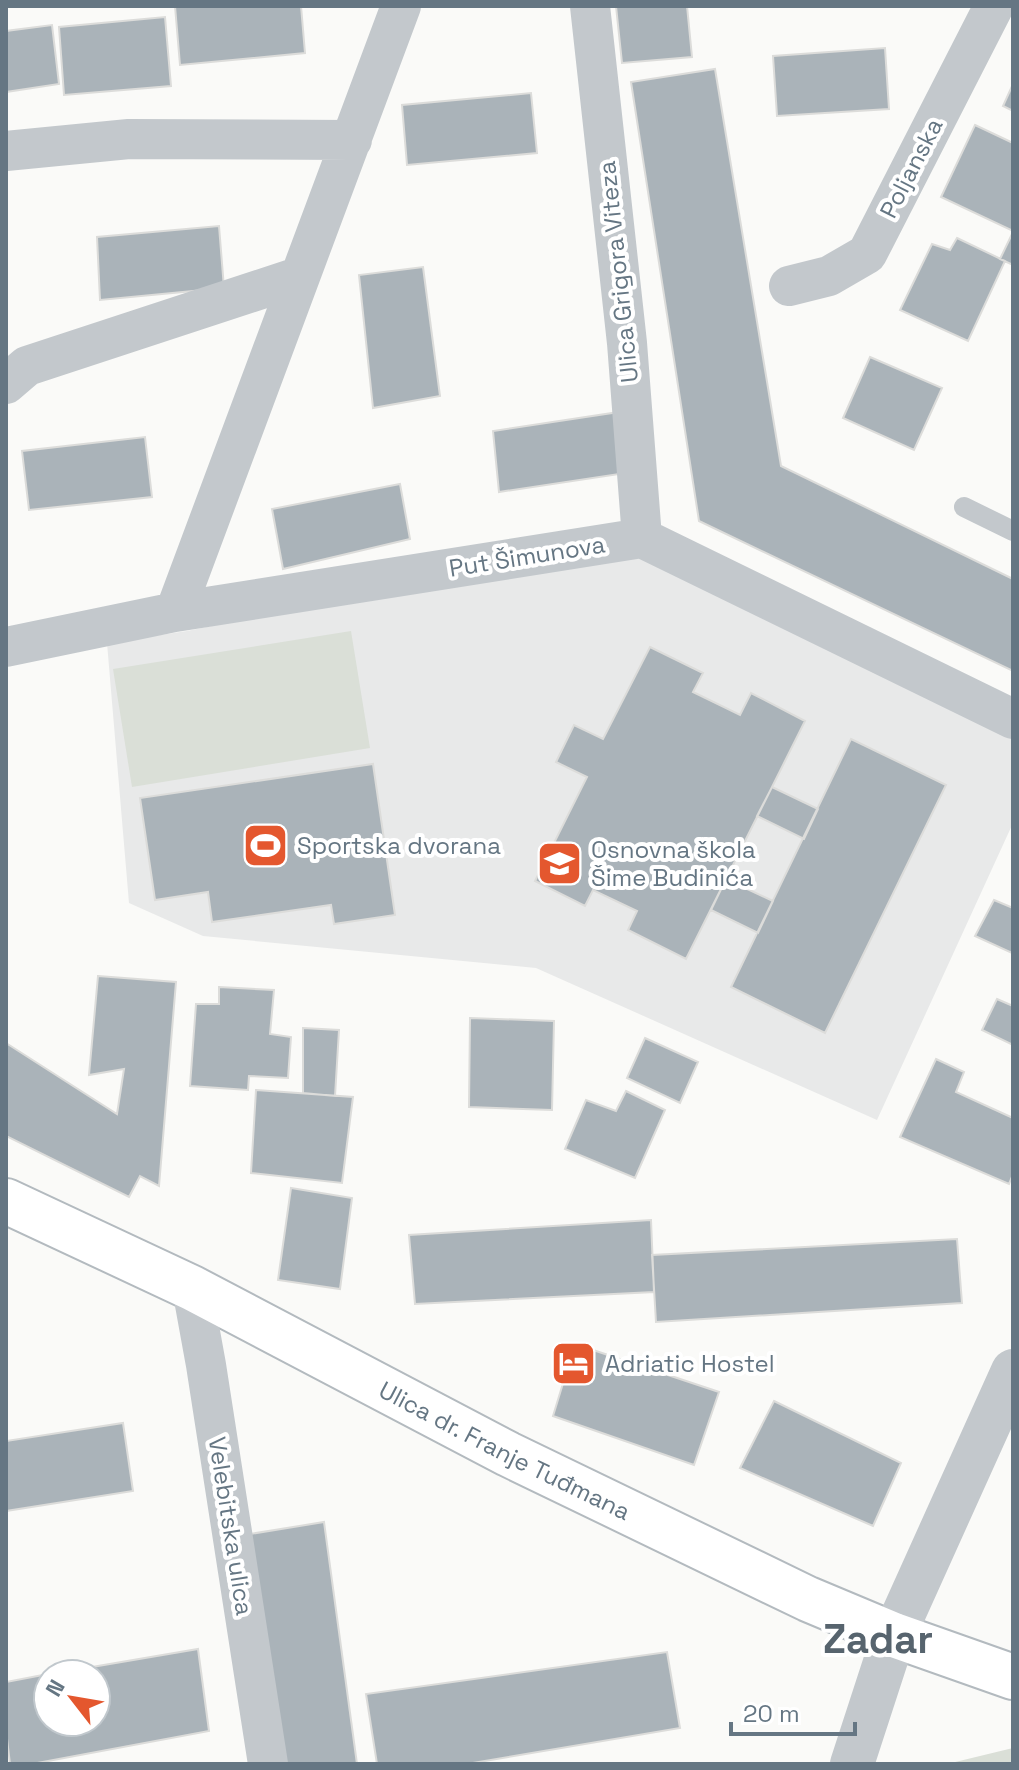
<svg xmlns="http://www.w3.org/2000/svg" width="1019" height="1770" font-family="'Space Grotesk',sans-serif">
<style>
.built{fill:#e8e9e9}
.park{fill:#dadfd7}
.building{fill:#aab3b9;stroke:#dcdcda;stroke-width:2}
.lines{fill:none;stroke-linecap:round;stroke-linejoin:round}
.secondary-casing{stroke:#b3babf;stroke-width:48}
.service{stroke:#c3c8cc;stroke-width:20}
.minor{stroke:#c3c8cc;stroke-width:40}
.tertiary{stroke:#c3c8cc;stroke-width:44}
.secondary{stroke:#fff;stroke-width:44}
.labels{text-anchor:middle;dominant-baseline:central;stroke-width:8;stroke-linejoin:round;paint-order:stroke}
.street-label{font-size:24px;fill:#657683;stroke:#fff}
.poi-label{font-size:24px;fill:#657683;stroke:#fff;text-anchor:start}
.town-label{font-size:40px;font-weight:bold;fill:#57646e;stroke:#fff}
</style>
<rect width="100%" height="100%" fill="#fafaf8"/>
<path class="built" d="M 642,538 L 1013,719 L 1013,823 L 877,1120 L 536,968 L 203,936 L 129,903 L 107,643 L 187,631 Z"/>
<path class="park" d="M 351,631 L 370,748 L 132,787 L 113,669 Z
M 1013,1748 L 1013,1764 L 947,1764 Z"/>
<path class="building" d="M 175,6 L 301,6 L 305,53 L 180,65 Z
M 616,6 L 687,6 L 692,57 L 622,63 Z
M 165,17 L 171,86 L 64,95 L 59,27 Z
M 52,25 L 59,84 L 6,92 L 6,31 Z
M 885,48 L 889,109 L 777,116 L 773,56 Z
M 715,69 L 781,466 L 1013,579 L 1013,671 L 699,521 L 631,82 Z
M 1013,84 L 1013,111 L 1003,106 Z
M 531,93 L 537,153 L 407,165 L 402,105 Z
M 975,125 L 1013,143 L 1013,231 L 941,197 Z
M 219,226 L 224,288 L 100,300 L 97,237 Z
M 1013,232 L 1013,265 L 1000,259 Z
M 957,238 L 1005,261 L 968,341 L 900,310 L 932,244 L 950,250 Z
M 423,267 L 440,396 L 373,408 L 359,275 Z
M 870,357 L 942,388 L 914,450 L 843,418 Z
M 619,412 L 626,473 L 499,492 L 493,431 Z
M 145,437 L 152,497 L 29,510 L 22,451 Z
M 400,484 L 410,539 L 283,569 L 272,509 Z
M 650,647 L 703,673 L 693,692 L 740,715 L 751,693 L 805,721 L 686,959 L 628,930 L 637,911 L 593,890 L 585,906 L 535,881 L 587,777 L 556,762 L 574,725 L 603,739 Z
M 851,739 L 946,785 L 825,1033 L 731,987 Z
M 373,764 L 395,915 L 334,924 L 331,905 L 212,922 L 208,892 L 155,900 L 140,798 Z
M 772,787 L 818,809 L 804,839 L 757,816 Z
M 726,879 L 773,901 L 758,933 L 711,910 Z
M 994,900 L 1013,908 L 1012,953 L 975,936 Z
M 98,976 L 176,982 L 159,1186 L 140,1176 L 129,1197 L 6,1136 L 6,1043 L 117,1114 L 124,1069 L 89,1075 Z
M 219,987 L 274,990 L 270,1034 L 291,1037 L 288,1078 L 249,1076 L 248,1090 L 190,1086 L 196,1004 L 219,1004 Z
M 997,999 L 1013,1006 L 1013,1045 L 982,1030 Z
M 470,1018 L 554,1021 L 552,1110 L 469,1107 Z
M 303,1028 L 339,1030 L 335,1096 L 303,1093 Z
M 645,1038 L 698,1062 L 680,1103 L 627,1078 Z
M 936,1059 L 964,1072 L 956,1092 L 1013,1118 L 1013,1174 L 1009,1184 L 900,1137 Z
M 256,1090 L 353,1097 L 342,1183 L 251,1173 Z
M 626,1091 L 665,1110 L 635,1178 L 565,1149 L 586,1100 L 616,1111 Z
M 291,1188 L 352,1198 L 340,1289 L 278,1280 Z
M 651,1220 L 654,1292 L 415,1304 L 409,1235 Z
M 957,1239 L 962,1303 L 656,1322 L 652,1255 Z
M 575,1344 L 719,1392 L 694,1465 L 553,1416 Z
M 774,1401 L 901,1463 L 873,1526 L 740,1468 Z
M 123,1423 L 133,1491 L 6,1511 L 6,1441 Z
M 324,1522 L 357,1764 L 278,1764 L 244,1535 Z
M 198,1649 L 209,1731 L 32,1764 L 10,1764 L 6,1730 L 6,1682 L 48,1674 L 48,1722 L 96,1722 L 96,1674 L 51,1674 Z
M 667,1652 L 680,1728 L 467,1764 L 377,1764 L 366,1694 Z"/>
<g class="lines">
<defs>
<g id="secondary">
<path id="s1" d="M 6,1201 L 192,1288 L 508,1454 L 808,1599 L 894,1635 L 1013,1677"/>
</g>
</defs>
<use href="#secondary" class="secondary-casing"/>
<path class="service" d="M 964,507 L 1013,531"/>
<path class="minor" d="M 590,6 L 627,343 L 642,538
M 6,151 L 129,139 L 352,140
M 789,286 L 829,276 L 867,254 L 994,6
M 6,384 L 27,366 L 298,277
M 175,612 L 401,6
M 6,647 L 175,612 L 642,538 L 1013,719
M 192,1288 L 206,1365 L 268,1764"/>
<path class="tertiary" d="M 852,1764 L 894,1635 L 1013,1371"/>
<use href="#secondary" class="secondary"/>
</g>
<defs>
<symbol id="stadium-square" viewBox="-11 -11 22 22"><rect x="-9" y="-9" width="18" height="18" rx="4" fill="#e4572e" stroke="#fff"/><path d="M0-5a6.5 5 0 1 0 0 10a6.5 5 0 1 0 0-10ZM-3.5-1.8h7v3.6h-7Z" fill="#fff"/></symbol>
<symbol id="school-square" viewBox="-11 -11 22 22"><rect x="-9" y="-9" width="18" height="18" rx="4" fill="#e4572e" stroke="#fff"/><path d="M0-5L7-2L0 1L-7-2ZM-4 1L0 2.5L4 1V4Q0 6-4 4Z" fill="#fff"/></symbol>
<symbol id="hotel-square" viewBox="-11 -11 22 22"><rect x="-9" y="-9" width="18" height="18" rx="4" fill="#e4572e" stroke="#fff"/><path d="M-6-4.5h1.5V1H6V5H4.5V3h-9V5H-6ZM-4 0a1.8 1.8 0 1 1 3.6 0ZM.5 0V-2.5h3Q6-2.5 6 0Z" fill="#fff"/></symbol>
</defs>
<g fill-rule="evenodd">
<use href="#stadium-square" x="240" y="820" width="51" height="51"/>
<use href="#school-square" x="534" y="838" width="51" height="51"/>
<use href="#hotel-square" x="548" y="1338" width="51" height="51"/>
</g>
<g class="labels">
<g class="street-label">
<text transform="translate(911 168) rotate(-63)">Poljanska</text>
<text transform="translate(618 272) rotate(-96)">Ulica Grigora Viteza</text>
<text transform="translate(527 556) rotate(-9)">Put Šimunova</text>
<text stroke="none"><textPath href="#s1" startOffset="558">Ulica dr. Franje Tuđmana</textPath></text>
<text transform="translate(231 1526) rotate(81)">Velebitska ulica</text>
</g>
<g class="poi-label">
<text x="297" y="845">Sportska dvorana</text>
<text x="591" y="849">Osnovna škola<tspan x="591" dy="28">Šime Budinića</tspan></text>
<text x="605" y="1363">Adriatic Hostel</text>
</g>
<g class="town-label">
<text x="878" y="1639">Zadar</text>
</g>
</g>
<rect width="1019" height="1770" fill="none" stroke="#657683" stroke-width="16"/>
<g transform="translate(72 1698) rotate(301)"><circle r="38" fill="#ffffff" stroke="#c1c8cd" stroke-width="2"/>
<path d="M0-6L14 30L0 20L-14 30Z" fill="#e4572e"/>
<text y="-12" font-size="22" font-weight="bold" text-anchor="middle" fill="#657683">N</text>
</g>
<path d="M731 1722v12h124v-12" fill="none" stroke="#657683" stroke-width="4"/>
<text x="743" y="1722" font-size="24" fill="#657683" stroke="#ffffff" stroke-width="6" paint-order="stroke">20 m</text>
</svg>
